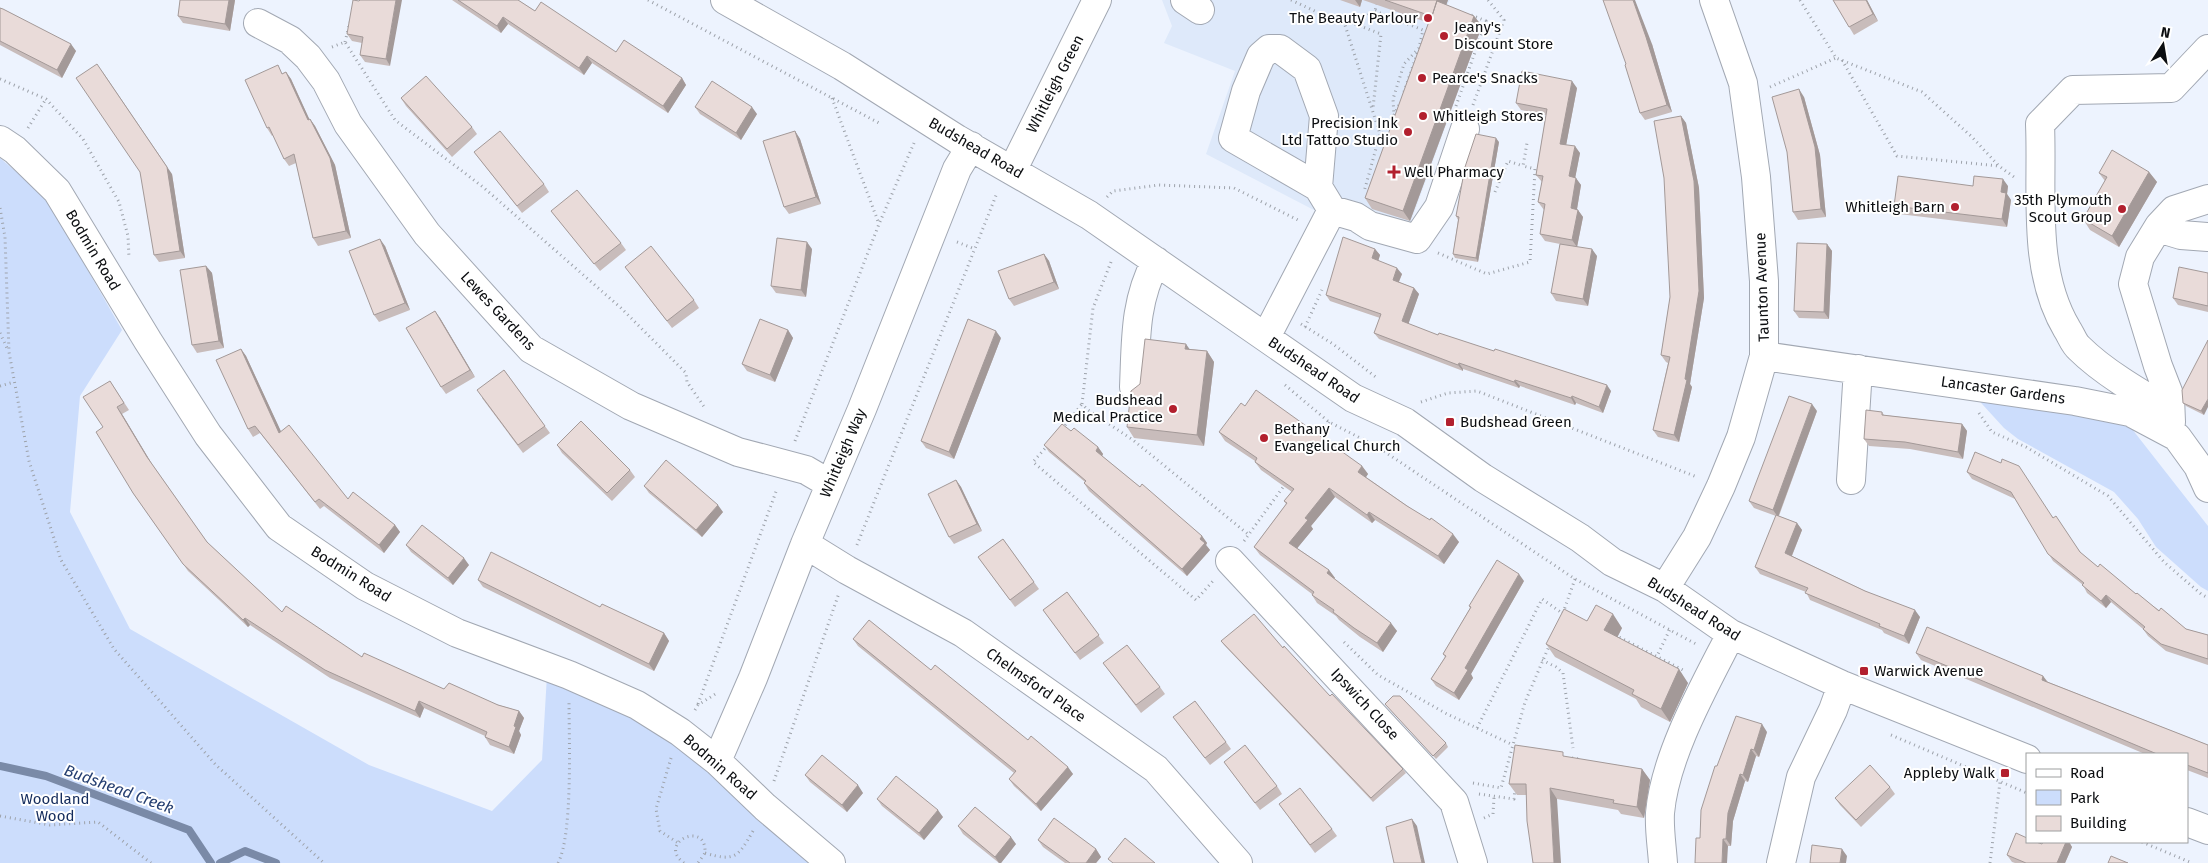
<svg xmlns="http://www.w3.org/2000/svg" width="2208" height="863" font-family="'Fira Sans',sans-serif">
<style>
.built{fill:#dee9fa}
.green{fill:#ccddfc}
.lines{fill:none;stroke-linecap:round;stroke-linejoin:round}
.stream{stroke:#7a8aa7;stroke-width:8}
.minor-casing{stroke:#a2a8b3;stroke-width:30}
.path{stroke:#9da2aa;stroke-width:3;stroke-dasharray:1 4;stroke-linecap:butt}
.minor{stroke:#fff;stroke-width:28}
.wall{fill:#c8bcbb}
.shaded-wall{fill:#a39998}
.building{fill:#e9dbd9;stroke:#a39998}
.poi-dot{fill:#b2202e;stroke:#fff;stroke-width:2}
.labels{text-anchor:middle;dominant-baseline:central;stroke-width:4;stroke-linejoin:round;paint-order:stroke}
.poi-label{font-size:15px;fill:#0c0e11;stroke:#fff;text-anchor:start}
.street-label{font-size:15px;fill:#0c0e11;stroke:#fff}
.park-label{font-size:15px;fill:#132b5c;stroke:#fff}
.water-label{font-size:16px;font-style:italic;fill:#253f71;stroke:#fff}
</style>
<rect width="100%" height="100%" fill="#edf3fe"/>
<path class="built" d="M 1162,0 L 1450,0 L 1444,11 L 1482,26 L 1410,224 L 1371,210 L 1337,222 L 1206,154 L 1235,71 L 1164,43 L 1172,26 Z"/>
<path class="green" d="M 0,158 L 46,197 L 122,330 L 80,396 L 70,512 L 130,629 L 369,765 L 492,811 L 542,760 L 547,675 L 662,720 L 810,863 L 0,863 Z
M 1972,393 L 2117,418 L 2132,429 L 2208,526 L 2208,591 L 2201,587 L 2156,547 L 2138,519 L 2114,492 L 2018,439 L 2004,428 Z"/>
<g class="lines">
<path class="stream" d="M 0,766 L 46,776 L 189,830 L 211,863
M 220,863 L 245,851 L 276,863"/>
<defs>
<path id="minor" d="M 725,0 L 842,66 L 957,139 L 1089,215 L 1353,398 L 1405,422 L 1483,478 L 1580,538 L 1612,562 L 1665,588 L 1731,634 L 1842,685 L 2027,759
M 1185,0 L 1200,10
M 258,23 L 290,40 L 308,57 L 326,81 L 348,124 L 427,234 L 531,349 L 631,406 L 738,452 L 806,470 L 830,484
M 0,140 L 15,150 L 57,191 L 148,341 L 208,435 L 279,527 L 365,586 L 457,633 L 569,675 L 637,705 L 680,732 L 717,761 L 765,807 L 831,863
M 1013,169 L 1097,0
M 1318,187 L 1324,116 L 1307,69 L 1280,49 L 1269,49 L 1261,56 L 1246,91 L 1233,138 L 1318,187 L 1332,210
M 1332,210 L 1356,217 L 1370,226 L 1417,239 L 1439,207 L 1465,129
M 2158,228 L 2181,235 L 2208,237
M 1266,337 L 1332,210
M 1764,356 L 2075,401 L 2130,412 L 2177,437 L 2198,466 L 2208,488
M 1134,387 C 1136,342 1134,302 1156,261
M 2170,411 C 2141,394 2103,372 2079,348 C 2074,344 2071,335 2067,329 C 2031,269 2043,191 2040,124 L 2073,90 L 2171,88 L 2208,49
M 2171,422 L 2170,397 L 2158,366 L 2133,284 L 2140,257 L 2159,226 L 2174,210 L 2208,199
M 1851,480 L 1858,369
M 805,544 L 847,570 L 963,633 L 1156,769 L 1238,863
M 1230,561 L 1454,802 L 1473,863
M 1665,588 L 1697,537 L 1721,486 L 1741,437 L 1764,356 L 1764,281 L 1756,177 L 1743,83 L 1714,0
M 717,761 L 753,678 L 805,544 L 862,409 L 957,169 L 971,146
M 2187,822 L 2208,830
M 1663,863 C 1662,847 1659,829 1660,813 C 1665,755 1705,685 1731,634
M 1781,863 L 1801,777 L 1833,710 L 1842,685"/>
</defs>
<use href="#minor" class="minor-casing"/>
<path class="path" d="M 648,0 L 879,123
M 1291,0 L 1345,25 L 1380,134 L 1364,192
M 1800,0 L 1836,58 L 1922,92 L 1972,137 L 1999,166 L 2014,177
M 1375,11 L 1423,30 L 1419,48 L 1404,64 L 1393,99 L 1394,115 L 1380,138
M 1340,21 L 1355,24 L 1381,34 L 1373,108
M 1355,23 L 1375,11 L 1378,0
M 345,42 L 350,22
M 332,47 L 345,42 L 395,120 L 483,187 L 621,308 L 686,373 L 687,382 L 705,408
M 1842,60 L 1897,156 L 1999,166
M 0,79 L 46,99 L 83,139 L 119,202 L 128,236 L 129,258
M 1770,87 L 1836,58
M 1404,92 L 1418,51
M 832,98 L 879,224
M 1473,105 L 1504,20 L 1488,0
M 1456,106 L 1486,21 L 1471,15
M 1394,115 L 1400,103
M 28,128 L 46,99
M 1495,192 L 1508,161 L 1523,166
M 1107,197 L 1113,191 L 1159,185 L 1234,188 L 1298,220
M 0,208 L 5,237 L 9,352 L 29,461 L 61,560 L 114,649 L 216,765 L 324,863
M 957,242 L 975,249
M 1438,253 L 1487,274 L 1530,262 L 1535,169 L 1523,166 L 1527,143
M 1111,262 L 1093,308 L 1082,404 L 1088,410 L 1133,440 L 1249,535
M 1301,324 L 1333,344 L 1377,378
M 1305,327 L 1322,290
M 0,333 L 7,348
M 1285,385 L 1329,422 L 1376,446 L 1575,579 L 1696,644
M 0,386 L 14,382
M 1421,402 L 1448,393 L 1477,391 L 1697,477
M 1979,413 L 1992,432 L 2026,447 L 2108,496 L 2164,562 L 2201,594 L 2208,598
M 1062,429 L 1082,404
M 1317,439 L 1329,422
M 795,441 L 879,224 L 914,143
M 1048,445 L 1033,462 L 1196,600 L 1213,581
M 1244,541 L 1286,483
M 857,545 L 997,193
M 1563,613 L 1575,579
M 1615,635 L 1683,670
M 1344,642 L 1378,675 L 1447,714 L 1513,745
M 1656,658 L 1670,629
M 1542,660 L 1556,667 L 1563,673 L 1573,748
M 698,704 L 777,489
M 695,710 L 698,705 L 717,693
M 1477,728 L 1542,599 L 1562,613
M 1891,735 L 2027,793
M 671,758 L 656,809 L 660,831 L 678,843
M 1572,758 L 1579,759
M 774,781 L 839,593
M 1473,783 L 1501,788 L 1525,702 L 1550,644
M 1479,794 L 1514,799 L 1515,788
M 0,816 L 50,825 L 98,822 L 151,863
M 1484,818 L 1493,814 L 1494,797
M 2142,842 L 2192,863
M 705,853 C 735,862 738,857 753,831
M 558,863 C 573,835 569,738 569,703
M 684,863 C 656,843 707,819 705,853 L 698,863
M 1990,863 L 2000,782"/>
<use href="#minor" class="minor"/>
</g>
<path class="wall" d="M 235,0 L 230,31 L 183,23 L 178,16 Z
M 452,0 L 518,0 L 535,11 L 616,52 L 682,78 L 686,85 L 668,113 L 592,63 L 584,75 L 508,24 L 501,33 Z
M 1340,0 L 1362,0 L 1360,7 Z
M 1363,0 L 1448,0 L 1446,5 L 1474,16 L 1482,26 L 1410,221 L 1372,209 L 1365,198 L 1429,23 Z
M 1833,0 L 1867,0 L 1878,21 L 1854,35 Z
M 359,1 L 390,66 L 365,62 L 360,55 L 362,43 L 352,41 L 347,34 Z
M 0,8 L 76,51 L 62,78 L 0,45 Z
M 1652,44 L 1672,112 L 1645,120 L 1640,113 Z
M 286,72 L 291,79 L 309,119 L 310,119 L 315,126 L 335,165 L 351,238 L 318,246 L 313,238 L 296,163 L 289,166 L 284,159 L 273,135 L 272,136 L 267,128 L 283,73 Z
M 1577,88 L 1566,145 L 1580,153 L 1575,178 L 1581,185 L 1577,209 L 1583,217 L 1577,247 L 1597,256 L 1588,306 L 1556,301 L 1551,293 L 1560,244 L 1545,241 L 1540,234 L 1544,210 L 1538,202 L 1542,182 L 1536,175 L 1546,115 L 1521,110 L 1516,103 Z
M 1804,97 L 1820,155 L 1826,217 L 1798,220 L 1793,212 Z
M 401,98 L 472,127 L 477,134 L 452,157 L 406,106 Z
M 695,107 L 757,114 L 741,140 L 700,114 Z
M 1681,116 L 1686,123 L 1699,188 L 1704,298 L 1690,384 L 1692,387 L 1679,442 L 1658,437 L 1653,430 L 1668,363 L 1666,362 L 1661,355 L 1670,297 Z
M 795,131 L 800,139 L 821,204 L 789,214 L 784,207 Z
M 1499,142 L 1478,262 L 1455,258 L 1453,254 L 1458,220 L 1456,216 Z
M 474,152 L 544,184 L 549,192 L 522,213 Z
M 2149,172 L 2157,182 L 2119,247 L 2090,230 L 2083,219 L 2105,181 L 2099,173 Z
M 172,174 L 185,258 L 159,262 L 154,255 Z
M 1973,186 L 2008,186 L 2007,194 L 2011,200 L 2007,227 L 1899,214 L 1894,206 Z
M 551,211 L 621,243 L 626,250 L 600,271 Z
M 1827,244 L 1832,251 L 1829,319 L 1799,318 L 1794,311 Z
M 385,246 L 410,310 L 379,322 L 374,315 Z
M 812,249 L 806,297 L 776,293 L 771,286 Z
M 1375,249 L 1380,255 L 1378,261 L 1402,274 L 1399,282 L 1414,288 L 1419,294 L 1408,324 L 1438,335 L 1611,391 L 1603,413 L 1576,403 L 1575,405 L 1520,386 L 1519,388 L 1463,369 L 1463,371 L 1379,339 L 1374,333 L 1380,318 L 1330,301 L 1326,295 Z
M 1044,254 L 1049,261 L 1059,289 L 1014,306 L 1009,299 Z
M 206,266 L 212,273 L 224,348 L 197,353 L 192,345 Z
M 625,267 L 694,300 L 699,308 L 672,328 Z
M 2208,273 L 2208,312 L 2178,305 L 2173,298 Z
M 440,318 L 475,377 L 446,394 L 441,387 Z
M 788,330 L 793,338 L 775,382 L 747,371 L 742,364 Z
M 1001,338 L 954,459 L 926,448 L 921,441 Z
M 2208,340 L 2204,415 L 2186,406 L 2183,403 Z
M 241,349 L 246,356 L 281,432 L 348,499 L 395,525 L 400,532 L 384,553 L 324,506 L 320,509 L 260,433 L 253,437 L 248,429 Z
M 1190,349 L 1207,351 L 1214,362 L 1204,446 L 1134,438 L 1127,427 Z
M 504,370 L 550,433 L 523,453 L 482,398 Z
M 110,381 L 129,410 L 122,414 L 152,464 L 207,542 L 282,612 L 362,657 L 444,689 L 519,711 L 524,718 L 519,731 L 521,735 L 514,754 L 490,745 L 485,737 L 485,736 L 424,708 L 420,718 L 330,678 L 250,625 L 248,627 L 188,571 L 133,493 L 103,427 Z
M 1817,411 L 1779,516 L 1797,523 L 1802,530 L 1792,556 L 1920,617 L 1909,644 L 1884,633 L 1882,630 L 1810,600 L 1806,592 L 1760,574 L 1755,567 L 1776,516 L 1754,508 L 1749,501 Z
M 1882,412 L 1884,415 L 1962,424 L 1967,431 L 1963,459 L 1910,449 L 1869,446 L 1864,439 Z
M 1071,431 L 1098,447 L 1103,454 L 1102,456 L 1140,487 L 1202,536 L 1207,543 L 1206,545 L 1210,550 L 1187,576 L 1089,491 L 1084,483 L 1085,482 L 1049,452 L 1044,445 Z
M 1219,432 L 1362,466 L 1368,474 L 1366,477 L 1459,542 L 1444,564 L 1375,520 L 1372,523 L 1335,497 L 1311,526 L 1313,529 L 1297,548 L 1329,570 L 1335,578 L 1334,579 L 1397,631 L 1383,652 L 1360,637 L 1339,620 L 1336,616 L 1317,603 L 1312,595 L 1312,594 L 1260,555 L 1254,547 L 1286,504 L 1284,501 L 1292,492 L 1261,470 L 1255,462 L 1255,461 L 1225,441 Z
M 557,445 L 630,470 L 635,477 L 612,501 L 562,453 Z
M 1975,452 L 2054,518 L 2081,553 L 2098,567 L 2136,594 L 2186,629 L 2208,635 L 2208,665 L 2166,651 L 2148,636 L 2143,629 L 2111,602 L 2106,608 L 2087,593 L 2083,585 L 2053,561 L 2015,499 L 1972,479 L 1967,472 Z
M 956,480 L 961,487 L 982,531 L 954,544 L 949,537 Z
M 644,486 L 723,512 L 702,537 L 649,493 Z
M 1003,539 L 1039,589 L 1015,607 L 978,557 Z
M 406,545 L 469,565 L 453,585 L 411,552 Z
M 478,580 L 600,607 L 664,633 L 669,641 L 654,671 L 483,587 Z
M 1524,581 L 1471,674 L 1473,678 L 1459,700 L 1436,686 L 1431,679 L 1445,657 L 1443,654 L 1470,608 L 1469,606 Z
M 1067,592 L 1104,643 L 1080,660 L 1043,610 Z
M 1587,621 L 1622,628 L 1617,637 L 1688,683 L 1670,722 L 1641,707 L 1636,699 L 1555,657 L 1546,644 Z
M 853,639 L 931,670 L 1073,774 L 1041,811 L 1014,786 L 1009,779 L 1014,773 L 858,646 Z
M 1221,641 L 1283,648 L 1330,696 L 1403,769 L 1406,773 L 1373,802 L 1224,645 Z
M 1916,653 L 2043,676 L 2048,682 L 2208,745 L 2208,778 L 2187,770 L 2187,754 L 2145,754 L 1921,660 Z
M 1103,663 L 1160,687 L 1165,694 L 1141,713 Z
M 1385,704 L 1446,743 L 1448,747 L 1436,759 Z
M 1173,717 L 1226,742 L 1231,749 L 1210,765 Z
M 1767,732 L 1759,757 L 1756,756 L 1748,782 L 1745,781 L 1733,821 L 1731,846 L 1728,846 L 1700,838 L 1717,766 Z
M 1567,757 L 1642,769 L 1650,780 L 1644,818 L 1621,814 L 1618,810 L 1557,799 L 1526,795 L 1517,795 L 1509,784 Z
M 1224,762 L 1277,786 L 1282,794 L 1260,810 Z
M 805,775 L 863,793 L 847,812 L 810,782 Z
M 1890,787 L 1895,794 L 1861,827 L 1840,805 L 1835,798 Z
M 877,799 L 943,817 L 924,840 L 882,806 Z
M 1279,804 L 1332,829 L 1337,836 L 1315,853 Z
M 958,826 L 1016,844 L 1001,863 L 999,863 L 963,834 Z
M 1038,840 L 1096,849 L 1101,857 L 1096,863 L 1065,863 L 1043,847 Z
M 2043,842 L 2069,842 L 2072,847 L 2065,863 L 2015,863 L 2012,862 L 2007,855 L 2042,844 Z"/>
<path class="shaded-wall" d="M 229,0 L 235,0 L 230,31 L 225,24 Z
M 396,0 L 402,0 L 390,66 L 386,59 Z
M 1355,0 L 1362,0 L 1360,7 Z
M 1437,0 L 1448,0 L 1439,26 Z
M 1633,0 L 1635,0 L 1652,44 L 1672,112 L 1667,105 Z
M 1866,0 L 1867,0 L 1878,21 L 1873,14 Z
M 1474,16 L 1482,26 L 1410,221 L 1403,211 Z
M 503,17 L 508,24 L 501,33 L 497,26 Z
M 71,44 L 76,51 L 62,78 L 57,70 Z
M 587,56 L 592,63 L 584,75 L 579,68 Z
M 102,71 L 172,174 L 185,258 L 180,251 Z
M 286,72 L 291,79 L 313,127 L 308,120 Z
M 682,78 L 686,85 L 668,113 L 663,106 Z
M 1572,81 L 1577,88 L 1565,151 L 1560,144 Z
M 1799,89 L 1804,97 L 1820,155 L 1826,217 L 1821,209 Z
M 752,107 L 757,114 L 741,140 L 736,133 Z
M 1681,116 L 1686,123 L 1699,188 L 1704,298 L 1690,384 L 1692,387 L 1679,442 L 1674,435 Z
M 310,119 L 315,126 L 335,165 L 351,238 L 346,231 Z
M 795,131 L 800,139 L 821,204 L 816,197 Z
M 1496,138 L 1499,142 L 1478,262 L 1476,258 Z
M 1575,146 L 1580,153 L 1574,184 L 1569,176 Z
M 2149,172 L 2157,182 L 2119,247 L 2112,236 Z
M 1576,178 L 1581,185 L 1576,215 L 1571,208 Z
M 2003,179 L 2008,186 L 2007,194 L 2011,200 L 2007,227 L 2002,219 L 2001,192 Z
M 1578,210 L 1583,217 L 1577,247 L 1572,240 Z
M 380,239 L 385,246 L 410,310 L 405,303 Z
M 807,242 L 812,249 L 806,297 L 801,290 Z
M 1827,244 L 1832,251 L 1829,319 L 1824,312 Z
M 1375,249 L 1380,255 L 1377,265 L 1372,258 Z
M 1592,249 L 1597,256 L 1588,306 L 1583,299 Z
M 1044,254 L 1049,261 L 1059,289 L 1054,282 Z
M 206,266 L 212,273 L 224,348 L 219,341 Z
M 1397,268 L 1402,274 L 1397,286 L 1393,280 Z
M 1414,288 L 1419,294 L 1407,328 L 1402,321 Z
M 435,311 L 440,318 L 475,377 L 470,370 Z
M 788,330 L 793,338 L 775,382 L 770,375 Z
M 996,331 L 1001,338 L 954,459 L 949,452 Z
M 1186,344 L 1193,354 L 1185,349 Z
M 241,349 L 246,356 L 285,440 L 279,433 Z
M 1207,351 L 1214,362 L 1204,446 L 1197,435 Z
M 1459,363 L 1463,369 L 1463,371 L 1458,365 Z
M 1515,380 L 1520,386 L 1519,388 L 1514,382 Z
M 1607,385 L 1611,391 L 1603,413 L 1599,407 Z
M 1572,396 L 1576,403 L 1575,405 L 1571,398 Z
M 2208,399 L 2208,407 L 2204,415 L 2201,411 Z
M 1812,404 L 1817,411 L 1778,517 L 1773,510 Z
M 117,407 L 122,414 L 152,464 L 147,457 Z
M 1962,424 L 1967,431 L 1963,459 L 1958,452 Z
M 1098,447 L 1103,454 L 1101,458 L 1096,451 Z
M 1362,466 L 1368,474 L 1364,480 L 1358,472 Z
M 956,480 L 961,487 L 982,531 L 977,524 Z
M 1329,488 L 1335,497 L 1311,526 L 1313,529 L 1295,551 L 1289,543 L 1305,518 Z
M 718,505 L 723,512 L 702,537 L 696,530 Z
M 1369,512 L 1375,520 L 1372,523 L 1367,515 Z
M 1797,523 L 1802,530 L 1790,560 L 1785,553 Z
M 395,525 L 400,532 L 384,553 L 379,545 Z
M 1453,534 L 1459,542 L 1444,564 L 1438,556 Z
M 1202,536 L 1207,543 L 1206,545 L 1210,550 L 1187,576 L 1182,569 L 1200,539 Z
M 464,558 L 469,565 L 453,585 L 448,578 Z
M 1329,570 L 1335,578 L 1333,581 L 1327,573 Z
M 1519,574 L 1524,581 L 1471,674 L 1473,678 L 1459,700 L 1454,693 L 1465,668 Z
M 2106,595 L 2111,602 L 2106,608 L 2101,601 Z
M 1915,610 L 1920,617 L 1909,644 L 1904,636 Z
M 1613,614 L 1622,628 L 1614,644 L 1604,630 Z
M 245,618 L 250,625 L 248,627 L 243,620 Z
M 1391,623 L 1397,631 L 1383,652 L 1377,643 Z
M 664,633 L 669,641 L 654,671 L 649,664 Z
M 1679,669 L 1688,683 L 1670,722 L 1661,709 Z
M 2043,676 L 2048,683 L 2042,680 Z
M 419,701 L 424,708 L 420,718 L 415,711 Z
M 519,711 L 524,718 L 519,731 L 521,735 L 514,754 L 509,747 L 514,726 Z
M 1762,724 L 1767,732 L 1759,757 L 1754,750 Z
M 1751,749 L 1756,756 L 1748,782 L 1743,775 Z
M 1068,767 L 1073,774 L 1041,811 L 1036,804 Z
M 1642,769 L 1650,780 L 1644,818 L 1637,807 Z
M 1740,774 L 1745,781 L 1733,821 L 1731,846 L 1726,839 L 1728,813 Z
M 858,785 L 863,793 L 847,812 L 842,805 Z
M 1550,788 L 1557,799 L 1561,863 L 1554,863 Z
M 938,810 L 943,817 L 924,840 L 919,833 Z
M 1412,819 L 1417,826 L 1425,863 L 1422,863 Z
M 1011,837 L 1016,844 L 1001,863 L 999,863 L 995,857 Z
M 1723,839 L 1728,846 L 1727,863 L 1722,863 Z
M 2066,842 L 2069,842 L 2072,847 L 2065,863 L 2057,863 Z
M 1096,849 L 1101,857 L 1096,863 L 1086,863 Z
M 1842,849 L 1847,856 L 1846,863 L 1840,863 Z"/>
<path class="building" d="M 180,0 L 229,0 L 225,24 L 178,16 Z
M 353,0 L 359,1 L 360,0 L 396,0 L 386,59 L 360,55 L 363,37 L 347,34 Z
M 458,0 L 518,0 L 535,11 L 541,2 L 616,52 L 624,40 L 682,78 L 663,106 L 587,56 L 579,68 L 503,17 L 497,26 Z
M 1385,0 L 1437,0 L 1432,16 L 1437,1 L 1474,16 L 1403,211 L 1365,198 L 1431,16 Z
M 1603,0 L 1633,0 L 1646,37 L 1667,105 L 1640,113 L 1625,65 L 1626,64 Z
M 1833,0 L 1866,0 L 1873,14 L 1849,27 Z
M 0,8 L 3,9 L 71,44 L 57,70 L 0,41 Z
M 97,64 L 167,167 L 180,251 L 154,255 L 140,172 L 76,78 Z
M 278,65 L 282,74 L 286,72 L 308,120 L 310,119 L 330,158 L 346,231 L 313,238 L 294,154 L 284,159 L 269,127 L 267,128 L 245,80 Z
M 1522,71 L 1572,81 L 1560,144 L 1575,146 L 1569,176 L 1576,178 L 1571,208 L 1578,210 L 1572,240 L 1540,234 L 1545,204 L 1538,202 L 1543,176 L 1536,175 L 1547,109 L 1516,103 Z
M 426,76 L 472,127 L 447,149 L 401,98 Z
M 712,81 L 752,107 L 736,133 L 695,107 Z
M 1799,89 L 1815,147 L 1821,209 L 1793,212 L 1787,152 L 1772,97 Z
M 1681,116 L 1694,181 L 1699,291 L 1685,379 L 1687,380 L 1674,435 L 1653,430 L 1670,357 L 1661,355 L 1670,297 L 1664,178 L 1654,121 Z
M 500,131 L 544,184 L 517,206 L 474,152 Z
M 795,131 L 816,197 L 784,207 L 763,141 Z
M 1476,134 L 1496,138 L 1476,258 L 1453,254 L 1459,217 L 1456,216 L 1465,167 Z
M 2112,150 L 2149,172 L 2112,236 L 2083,219 L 2107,177 L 2099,173 Z
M 1898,176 L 1973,186 L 1974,176 L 2003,179 L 2001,192 L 2006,193 L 2002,219 L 1894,206 Z
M 577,190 L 621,243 L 594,264 L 551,211 Z
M 1343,237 L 1375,249 L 1372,258 L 1397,268 L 1393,280 L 1414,288 L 1402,321 L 1438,335 L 1439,333 L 1494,351 L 1495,349 L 1607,385 L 1599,407 L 1572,396 L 1571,398 L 1515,380 L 1514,382 L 1459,363 L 1458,365 L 1374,333 L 1381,314 L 1326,295 Z
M 777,238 L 807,242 L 801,290 L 771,286 Z
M 380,239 L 405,303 L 374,315 L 349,251 Z
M 1797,243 L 1827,244 L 1824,312 L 1794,311 Z
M 1560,244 L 1592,249 L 1583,299 L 1551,293 Z
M 651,246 L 694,300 L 667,321 L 625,267 Z
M 1044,254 L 1054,282 L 1009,299 L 998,271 Z
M 206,266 L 219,341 L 192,345 L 180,270 Z
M 2179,267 L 2208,273 L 2208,306 L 2173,298 Z
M 435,311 L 470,370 L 441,387 L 406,328 Z
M 760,319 L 788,330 L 770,375 L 742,364 Z
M 968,319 L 996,331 L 949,452 L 921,441 Z
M 1145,339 L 1186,344 L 1185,349 L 1207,351 L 1197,435 L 1127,427 L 1131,391 L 1140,384 Z
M 2208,340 L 2208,399 L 2201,411 L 2183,403 L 2182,390 Z
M 241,349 L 279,433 L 289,425 L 348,499 L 353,492 L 395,525 L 379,545 L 319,499 L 315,502 L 255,426 L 248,429 L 216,360 Z
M 504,370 L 545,426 L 518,445 L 477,390 Z
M 110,381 L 124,403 L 117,407 L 147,457 L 207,542 L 282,612 L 286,606 L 362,657 L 364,653 L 444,689 L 449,683 L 498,705 L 519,711 L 514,726 L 516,727 L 509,747 L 485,737 L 487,732 L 419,701 L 415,711 L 325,670 L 245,618 L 243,620 L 183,564 L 133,493 L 96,432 L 103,427 L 83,397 Z
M 1256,390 L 1362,466 L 1358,472 L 1407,506 L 1430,520 L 1431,518 L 1453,534 L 1438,556 L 1369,512 L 1367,515 L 1329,488 L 1305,518 L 1308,520 L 1289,543 L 1329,570 L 1327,573 L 1391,623 L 1377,643 L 1354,628 L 1333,612 L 1334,610 L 1312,595 L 1314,592 L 1254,547 L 1287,503 L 1284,501 L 1294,489 L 1255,462 L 1257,458 L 1219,432 L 1241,403 L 1245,406 Z
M 1789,396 L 1812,404 L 1773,510 L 1749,501 Z
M 1866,410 L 1882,412 L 1882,415 L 1962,424 L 1958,452 L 1905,442 L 1864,439 Z
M 581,421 L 630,470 L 607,493 L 557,445 Z
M 1062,424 L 1071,431 L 1074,428 L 1098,447 L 1096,451 L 1140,487 L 1142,484 L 1202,536 L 1200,539 L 1205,543 L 1182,569 L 1084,483 L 1086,481 L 1044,445 Z
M 1975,452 L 2001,463 L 2002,459 L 2019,466 L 2053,518 L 2056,516 L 2080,552 L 2098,567 L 2100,564 L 2136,594 L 2137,593 L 2159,611 L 2161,608 L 2186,629 L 2208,635 L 2208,659 L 2161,644 L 2143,629 L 2145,627 L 2106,595 L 2101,601 L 2082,585 L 2084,583 L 2048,554 L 2011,492 L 1967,472 Z
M 666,460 L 718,505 L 696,530 L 644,486 Z
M 956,480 L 977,524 L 949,537 L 928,494 Z
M 1776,515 L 1797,523 L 1785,553 L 1865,591 L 1915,610 L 1904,636 L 1879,626 L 1880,624 L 1805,593 L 1808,588 L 1755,567 Z
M 422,525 L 464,558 L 448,578 L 406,545 Z
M 1003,539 L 1034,582 L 1010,600 L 978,557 Z
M 491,552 L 600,607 L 602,604 L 664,633 L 649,664 L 478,580 Z
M 1497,560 L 1519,574 L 1465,668 L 1468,670 L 1454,693 L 1431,679 L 1446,656 L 1443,654 L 1471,607 L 1469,606 Z
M 1067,592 L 1099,635 L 1075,653 L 1043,610 Z
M 1596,605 L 1613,614 L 1604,630 L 1679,669 L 1661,709 L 1632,694 L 1634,690 L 1546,644 L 1564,609 L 1587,621 Z
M 1254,614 L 1283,648 L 1284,646 L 1330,696 L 1332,694 L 1403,769 L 1371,798 L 1221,641 Z
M 869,620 L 931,670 L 935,665 L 1028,740 L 1031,736 L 1068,767 L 1036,804 L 1009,779 L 1016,771 L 853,639 Z
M 1927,627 L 2043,676 L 2042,680 L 2208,745 L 2208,773 L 2187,765 L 2187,754 L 2157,754 L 1916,653 Z
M 1127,645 L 1160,687 L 1136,705 L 1103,663 Z
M 1393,696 L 1400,696 L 1446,743 L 1433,756 L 1385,704 Z
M 1195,701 L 1226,742 L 1205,758 L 1173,717 Z
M 1736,716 L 1762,724 L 1754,750 L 1751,749 L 1743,775 L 1740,774 L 1728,813 L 1726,839 L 1723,839 L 1722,863 L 1695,863 L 1696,838 L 1700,838 L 1701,810 L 1715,766 L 1717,766 Z
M 1245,745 L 1277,786 L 1255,803 L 1224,762 Z
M 1515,745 L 1563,752 L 1563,756 L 1642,769 L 1637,807 L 1613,803 L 1614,800 L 1550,788 L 1554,863 L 1533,863 L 1527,821 L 1526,784 L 1509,784 Z
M 822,755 L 858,785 L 842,805 L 805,775 Z
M 1870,765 L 1890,787 L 1856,820 L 1835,798 Z
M 896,776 L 938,810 L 919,833 L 877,799 Z
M 1300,788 L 1332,829 L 1310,845 L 1279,804 Z
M 975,807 L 1011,837 L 995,857 L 958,826 Z
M 1054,818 L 1096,849 L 1086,863 L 1070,863 L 1038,840 Z
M 1412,819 L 1422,863 L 1394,863 L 1386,827 Z
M 2016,833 L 2027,838 L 2027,842 L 2036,842 L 2042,844 L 2043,842 L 2066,842 L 2057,863 L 2026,863 L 2007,855 Z
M 1125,838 L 1155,863 L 1113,863 L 1108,859 Z
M 1812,845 L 1842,849 L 1840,863 L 1810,863 Z
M 2111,856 L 2128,863 L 2108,863 Z"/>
<g class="poi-dot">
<circle cx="1428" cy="18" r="5"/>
<circle cx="1444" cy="36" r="5"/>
<circle cx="1422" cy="78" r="5"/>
<circle cx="1423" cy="116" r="5"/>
<circle cx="1408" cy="132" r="5"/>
<path d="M1391.5 164.5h5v5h5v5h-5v5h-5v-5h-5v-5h5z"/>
<circle cx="1955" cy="207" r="5"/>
<circle cx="2122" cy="209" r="5"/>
<circle cx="1173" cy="409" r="5"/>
<rect x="1445" y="417" width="10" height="10" rx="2.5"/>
<circle cx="1264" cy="438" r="5"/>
<rect x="1859" y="666" width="10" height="10" rx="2.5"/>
<rect x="2000" y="768" width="10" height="10" rx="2.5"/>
</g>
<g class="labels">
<g class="poi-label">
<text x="1418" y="18" text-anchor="end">The Beauty Parlour</text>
<text x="1454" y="27">Jeany's<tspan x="1454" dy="17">Discount Store</tspan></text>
<text x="1432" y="78">Pearce's Snacks</text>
<text x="1433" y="116">Whitleigh Stores</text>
<text x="1398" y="123" text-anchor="end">Precision Ink<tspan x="1398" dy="17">Ltd Tattoo Studio</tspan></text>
<text x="1404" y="172">Well Pharmacy</text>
<text x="2112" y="200" text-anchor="end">35th Plymouth<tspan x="2112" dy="17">Scout Group</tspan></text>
<text x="1945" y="207" text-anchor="end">Whitleigh Barn</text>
<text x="1163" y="400" text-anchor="end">Budshead<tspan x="1163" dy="17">Medical Practice</tspan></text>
<text x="1460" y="422">Budshead Green</text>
<text x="1274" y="429">Bethany<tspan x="1274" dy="17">Evangelical Church</tspan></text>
<text x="1874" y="671">Warwick Avenue</text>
<text x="1995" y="773" text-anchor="end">Appleby Walk</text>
</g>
<g class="street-label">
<text transform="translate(1055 84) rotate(-63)">Whitleigh Green</text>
<text transform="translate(976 148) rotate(30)">Budshead Road</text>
<text transform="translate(93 250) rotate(59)">Bodmin Road</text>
<text transform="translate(1762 287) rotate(-92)">Taunton Avenue</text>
<text transform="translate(498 311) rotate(47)">Lewes Gardens</text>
<text transform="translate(1314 370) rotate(34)">Budshead Road</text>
<text transform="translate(2003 390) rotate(8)">Lancaster Gardens</text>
<text transform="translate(843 453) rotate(-67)">Whitleigh Way</text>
<text transform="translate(351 574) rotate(32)">Bodmin Road</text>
<text transform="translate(1694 609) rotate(32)">Budshead Road</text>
<text transform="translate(1036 685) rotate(35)">Chelmsford Place</text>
<text transform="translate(1365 704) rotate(47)">Ipswich Close</text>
<text transform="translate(720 767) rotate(41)">Bodmin Road</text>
</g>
<g class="park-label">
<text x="55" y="799">Woodland<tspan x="55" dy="17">Wood</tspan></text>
</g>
<g class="water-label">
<text transform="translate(119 789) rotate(20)">Budshead Creek</text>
</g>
</g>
<rect x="2026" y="753" width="162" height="90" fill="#ffffff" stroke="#9e9fa0"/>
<rect x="2036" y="769" width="25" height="8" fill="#ffffff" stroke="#9e9fa0"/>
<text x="2070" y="778" font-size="15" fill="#0c0e11">Road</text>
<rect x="2036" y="790" width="25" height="15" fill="#ccddfc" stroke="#9e9fa0"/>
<text x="2070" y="803" font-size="15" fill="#0c0e11">Park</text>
<rect x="2036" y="816" width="25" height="15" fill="#e9dbd9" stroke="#9e9fa0"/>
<text x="2070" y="828" font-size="15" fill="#0c0e11">Building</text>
<g transform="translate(2163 45) rotate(12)" stroke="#ffffff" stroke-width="4" paint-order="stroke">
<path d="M0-4L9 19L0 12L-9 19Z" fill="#0c0e11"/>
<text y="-8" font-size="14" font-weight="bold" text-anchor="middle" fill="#0c0e11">N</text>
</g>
</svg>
